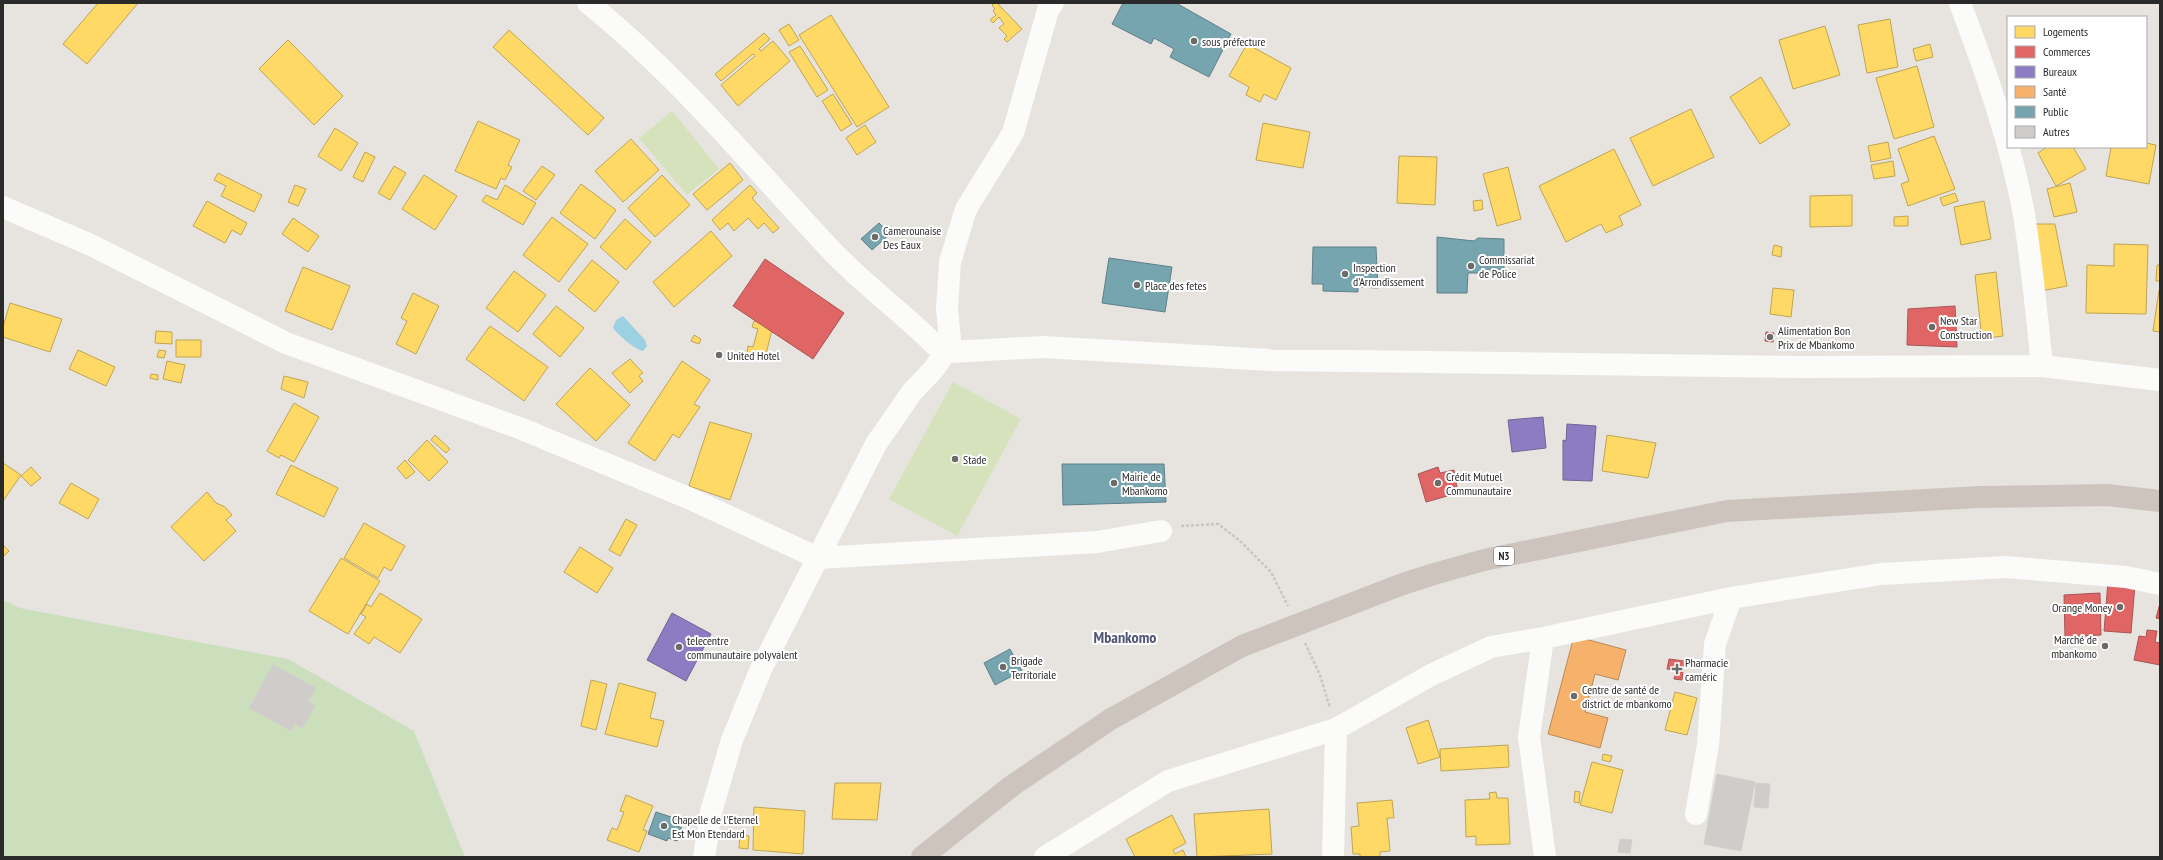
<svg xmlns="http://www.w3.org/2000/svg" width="2163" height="860" font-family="'PT Sans Narrow',sans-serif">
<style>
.green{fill:#ccdfbd}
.pitch{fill:#d5e2bb}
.water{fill:#9bd1e1}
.homes{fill:#ffd966;stroke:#bfa454}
.shops{fill:#e06666;stroke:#a95454}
.offices{fill:#8e7cc3;stroke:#706395}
.health{fill:#f6b26b;stroke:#b98958}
.public{fill:#76a5af;stroke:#5f8087}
.building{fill:#cfccc9;stroke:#d2d0cc}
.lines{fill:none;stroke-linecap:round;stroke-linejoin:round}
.path{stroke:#c6c6c5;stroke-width:2.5;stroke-dasharray:3 2;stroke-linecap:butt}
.minor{stroke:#fbfbfa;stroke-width:22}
.highway{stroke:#cdc4be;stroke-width:22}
.poi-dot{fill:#6c6b6a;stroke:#fff;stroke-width:1.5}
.labels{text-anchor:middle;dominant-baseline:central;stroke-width:4;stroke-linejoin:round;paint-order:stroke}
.shield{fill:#fff;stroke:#6a6a6a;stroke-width:1}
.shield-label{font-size:11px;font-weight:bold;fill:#2a2a2a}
.poi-label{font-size:12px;fill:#2a2a2a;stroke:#fff;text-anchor:start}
.district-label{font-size:16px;font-weight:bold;fill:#4f5775;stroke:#fff}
</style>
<rect width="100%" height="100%" fill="#e7e4e0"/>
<path class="green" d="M 3,600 L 20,608 L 288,659 L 414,731 L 465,857 L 3,857 Z"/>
<path class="pitch" d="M 672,111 L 719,169 L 687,195 L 639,138 Z
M 953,382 L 1021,419 L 957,536 L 889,499 Z"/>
<path class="water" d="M 623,316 L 645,340 L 647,346 L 643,351 C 634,349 618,335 613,328 L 616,320 Z"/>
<path class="homes" d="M 98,3 L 138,3 L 87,64 L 63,44 Z
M 994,3 L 997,3 L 1022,29 L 1007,42 L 1004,39 L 1007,36 L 999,28 L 1004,24 L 999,17 L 993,23 L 990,20 L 996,15 L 993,11 L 995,9 L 992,5 Z
M 831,15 L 889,107 L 857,127 L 799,35 Z
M 1890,19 L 1898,67 L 1867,73 L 1858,25 Z
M 789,24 L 799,40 L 789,46 L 779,30 Z
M 1825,26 L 1840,75 L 1793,89 L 1779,40 Z
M 509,30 L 604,118 L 588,135 L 493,47 Z
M 764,33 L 770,39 L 759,49 L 761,51 L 773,41 L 790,61 L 738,106 L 721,85 L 755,56 L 753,54 L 721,81 L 715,74 Z
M 288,40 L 343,96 L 314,125 L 259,69 Z
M 1247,44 L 1291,68 L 1276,100 L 1264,94 L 1260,102 L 1246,95 L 1249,87 L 1229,76 Z
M 1930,44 L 1933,57 L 1916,61 L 1913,49 Z
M 800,46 L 828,90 L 817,97 L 789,52 Z
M 1917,66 L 1934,127 L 1894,139 L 1876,78 Z
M 1761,77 L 1790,125 L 1760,144 L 1730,97 Z
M 833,94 L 852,124 L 841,131 L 822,101 Z
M 1691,109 L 1714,157 L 1653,186 L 1630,138 Z
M 478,121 L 520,140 L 508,165 L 512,167 L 505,180 L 501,178 L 496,189 L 455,171 Z
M 1263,123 L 1310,132 L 1303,168 L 1256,160 Z
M 865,125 L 876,142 L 857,155 L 846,138 Z
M 335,128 L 358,143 L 341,171 L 318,156 Z
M 1934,136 L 1955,189 L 1908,206 L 1901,184 L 1909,181 L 1898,149 Z
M 631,139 L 659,170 L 623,202 L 595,171 Z
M 1888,142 L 1891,158 L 1871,162 L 1868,146 Z
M 2146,143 L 2156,145 L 2149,184 L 2106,176 L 2111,147 L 2146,147 Z
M 2047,147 L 2073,147 L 2086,169 L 2056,186 L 2038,153 Z
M 1614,149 L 1641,205 L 1619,216 L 1623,225 L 1606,233 L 1601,224 L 1566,242 L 1539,186 Z
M 365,152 L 375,157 L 363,182 L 353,177 Z
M 1399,156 L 1437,157 L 1435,205 L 1397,203 Z
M 1893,161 L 1895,176 L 1874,179 L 1871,165 Z
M 730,163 L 743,180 L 707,210 L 693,194 Z
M 394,166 L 406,173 L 390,200 L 378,193 Z
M 542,166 L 555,175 L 536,200 L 523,191 Z
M 1508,167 L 1521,219 L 1497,226 L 1483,174 Z
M 218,173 L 262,195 L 254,212 L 221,196 L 226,186 L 214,180 Z
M 424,175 L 457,196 L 435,230 L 402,209 Z
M 662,175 L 690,205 L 655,237 L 628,208 Z
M 2070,183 L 2077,212 L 2054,217 L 2047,189 Z
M 581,184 L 616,210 L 595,239 L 560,213 Z
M 295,185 L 306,189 L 298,206 L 288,202 Z
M 505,185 L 536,203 L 523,225 L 482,201 L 486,195 L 497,200 Z
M 750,185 L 757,193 L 752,198 L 779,228 L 773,233 L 764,223 L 758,229 L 748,218 L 734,231 L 728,223 L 720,230 L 712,220 Z
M 1955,193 L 1958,201 L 1943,206 L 1940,198 Z
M 1852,195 L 1852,226 L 1810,227 L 1810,196 Z
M 1482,200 L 1483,209 L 1474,211 L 1473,201 Z
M 207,201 L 247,223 L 241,235 L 232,230 L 225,243 L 193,226 Z
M 1984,201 L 1991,239 L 1961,245 L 1954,207 Z
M 1908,216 L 1908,226 L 1894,226 L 1894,217 Z
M 552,217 L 588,244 L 559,282 L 523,255 Z
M 293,218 L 319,236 L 308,252 L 282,234 Z
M 625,219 L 651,242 L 626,270 L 600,247 Z
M 2024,224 L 2055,224 L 2067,286 L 2036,292 Z
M 711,231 L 732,256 L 674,307 L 653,282 Z
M 2114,244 L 2148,245 L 2146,314 L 2086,313 L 2087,265 L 2114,266 Z
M 1774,245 L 1782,247 L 1781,257 L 1772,255 Z
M 592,260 L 619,282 L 595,312 L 568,290 Z
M 2157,265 L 2160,265 L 2160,290 L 2160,281 L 2156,281 Z
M 303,267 L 350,286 L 332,330 L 285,311 Z
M 514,271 L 546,295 L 518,332 L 486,308 Z
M 1996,272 L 2003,336 L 1982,339 L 1975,275 Z
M 1773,288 L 1794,290 L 1791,317 L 1770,314 Z
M 2159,290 L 2160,290 L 2160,332 L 2153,331 Z
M 413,293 L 439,306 L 416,354 L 396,344 L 407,321 L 401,318 Z
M 10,303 L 62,319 L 50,352 L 3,337 L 3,327 Z
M 556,306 L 584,328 L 560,357 L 533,334 Z
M 754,321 L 773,326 L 765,358 L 747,353 L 748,346 L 753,347 L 758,329 L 752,327 Z
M 490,326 L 548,367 L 524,401 L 466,359 Z
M 156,331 L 172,332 L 172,344 L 155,343 Z
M 694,335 L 701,339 L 699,344 L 691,341 Z
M 176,340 L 201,340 L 201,357 L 176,357 Z
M 78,350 L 115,367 L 106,386 L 69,369 Z
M 159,350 L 166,351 L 164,358 L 157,357 Z
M 630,359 L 643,373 L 639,376 L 643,381 L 630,393 L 612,373 Z
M 167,361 L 185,365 L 181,383 L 163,379 Z
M 682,361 L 710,380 L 694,404 L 700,407 L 679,438 L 673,434 L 655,461 L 628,443 Z
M 590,368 L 630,405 L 596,441 L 556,404 Z
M 151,374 L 158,375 L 158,380 L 150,378 Z
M 284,376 L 308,382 L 304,398 L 281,389 Z
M 294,403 L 319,417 L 294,462 L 281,455 L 279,458 L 267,451 Z
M 710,422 L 752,434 L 730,500 L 689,486 Z
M 435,435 L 450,449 L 446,453 L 431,440 Z
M 1607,435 L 1656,443 L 1648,478 L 1602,471 Z
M 427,440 L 448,462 L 429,481 L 408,460 Z
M 405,460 L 415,472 L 406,479 L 397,468 Z
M 3,463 L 21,475 L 3,501 Z
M 291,465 L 338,488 L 324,517 L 276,494 Z
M 31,467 L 41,478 L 31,486 L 21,476 Z
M 71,483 L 99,499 L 88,519 L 59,503 Z
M 207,492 L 216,503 L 225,507 L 232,515 L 226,520 L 236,531 L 204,561 L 171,527 Z
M 626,519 L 637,525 L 620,556 L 609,550 Z
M 364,523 L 405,546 L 391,571 L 384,567 L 378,578 L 344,558 Z
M 3,545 L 9,551 L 3,557 Z
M 580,547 L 613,568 L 597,593 L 564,572 Z
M 341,558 L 380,581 L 348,634 L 309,611 Z
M 380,593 L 422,619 L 400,653 L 374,637 L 369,644 L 354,634 L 366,617 L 361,614 L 367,604 L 371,607 Z
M 591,680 L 607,684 L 596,730 L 581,726 Z
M 619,683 L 656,693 L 650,718 L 664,721 L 657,747 L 605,734 Z
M 1675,692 L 1697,698 L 1687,735 L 1665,730 Z
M 1428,720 L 1440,757 L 1418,764 L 1406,728 Z
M 1508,745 L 1509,767 L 1441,771 L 1440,749 Z
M 1603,754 L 1612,756 L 1610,762 L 1602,760 Z
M 1592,762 L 1623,770 L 1612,813 L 1580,805 Z
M 835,783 L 881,783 L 877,820 L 832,819 Z
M 1575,791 L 1580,792 L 1579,803 L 1574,802 Z
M 1496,792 L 1497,798 L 1508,798 L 1510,844 L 1476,845 L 1476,836 L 1466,837 L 1465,800 L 1490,799 L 1489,793 Z
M 626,795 L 653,806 L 643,830 L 647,831 L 639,852 L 607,840 L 612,828 L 617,830 L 624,812 L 620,811 Z
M 1392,800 L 1394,818 L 1387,818 L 1390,851 L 1380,852 L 1380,857 L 1360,857 L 1360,854 L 1353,854 L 1351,827 L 1359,826 L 1357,803 Z
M 754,807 L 805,811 L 803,854 L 753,850 Z
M 1269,809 L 1272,854 L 1197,857 L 1194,814 Z
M 1172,815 L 1186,843 L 1173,850 L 1175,854 L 1183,850 L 1186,857 L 1135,857 L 1126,839 Z
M 740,835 L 749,836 L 748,849 L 739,848 Z"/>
<path class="shops" d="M 765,259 L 844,313 L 813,359 L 733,306 Z
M 1955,306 L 1957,347 L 1907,345 L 1908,309 Z
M 1766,332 L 1774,333 L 1773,342 L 1765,341 Z
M 1438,467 L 1440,473 L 1454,470 L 1458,493 L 1426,502 L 1418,474 Z
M 2108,581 L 2135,584 L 2131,633 L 2104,631 Z
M 2100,593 L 2101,635 L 2065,637 L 2064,595 Z
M 2160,603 L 2160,619 L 2156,618 Z
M 2147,630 L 2157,631 L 2155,642 L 2160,643 L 2160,665 L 2134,660 L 2139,636 L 2146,637 Z
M 1669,659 L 1684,661 L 1682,680 L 1674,679 L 1676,670 L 1667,669 Z"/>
<path class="offices" d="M 1543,417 L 1546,448 L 1512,452 L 1508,420 Z
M 1567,424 L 1596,426 L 1592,481 L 1563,480 L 1563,440 L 1566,441 Z
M 672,613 L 711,634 L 686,681 L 647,660 Z"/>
<path class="health" d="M 1574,636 L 1626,650 L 1618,680 L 1595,674 L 1585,712 L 1608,718 L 1600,748 L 1548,734 Z"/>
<path class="public" d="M 1123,3 L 1176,3 L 1231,34 L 1209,77 L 1170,57 L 1174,49 L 1154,38 L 1151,44 L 1112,24 Z
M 879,223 L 890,234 L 872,250 L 861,239 Z
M 1437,237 L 1474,241 L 1478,238 L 1504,239 L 1504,273 L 1468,273 L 1467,293 L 1437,293 Z
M 1313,247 L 1376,247 L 1378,288 L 1358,287 L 1358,292 L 1323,291 L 1323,284 L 1312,284 Z
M 1109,258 L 1172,267 L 1165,312 L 1102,303 Z
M 1062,464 L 1164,464 L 1166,502 L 1063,505 Z
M 1010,649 L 1022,671 L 995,685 L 984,663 Z
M 656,812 L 677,819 L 675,825 L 682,828 L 677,841 L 668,838 L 667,841 L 648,834 Z"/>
<path class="building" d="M 273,665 L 316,688 L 308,702 L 315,706 L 302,728 L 295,724 L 291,731 L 249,708 Z
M 1717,774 L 1755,782 L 1741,851 L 1704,844 Z
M 1756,783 L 1770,784 L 1768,808 L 1754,807 Z
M 1620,839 L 1632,840 L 1630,853 L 1618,852 Z"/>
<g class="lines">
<path class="path" d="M 1181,526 L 1218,524 L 1239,540 L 1271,572 L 1288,606
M 1305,643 L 1320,675 L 1330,708"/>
<path class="minor" d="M 588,3 C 679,76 753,167 832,251 C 867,288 909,317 944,354
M 1960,3 C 1986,72 2011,143 2024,215 C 2032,265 2037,316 2042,366
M 3,207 L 91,245 L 286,343 L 522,429 L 693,500 L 818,558 L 1097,542 L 1161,531
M 951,352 L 947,308 L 950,262 L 953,252 L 966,209 L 1013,133 L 1048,10 L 1053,3
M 1543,638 L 1529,737 L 1545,857
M 1696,814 L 1708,745 L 1715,644 L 1731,598
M 704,857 L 711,812 L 732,740 L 761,669 L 876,444 L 912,392 L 933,370 L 944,354 L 951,352 L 1043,347 L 1270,360 L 1804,367 L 2042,366 L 2160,380
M 1045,857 L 1168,781 L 1336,729
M 1333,857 L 1336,729 L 1431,675 L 1491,647 L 1543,638 L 1731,598 L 1881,574 L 2006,567 L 2126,577 L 2160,584"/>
<path class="highway" d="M 922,857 L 1013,785 L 1111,719 L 1242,646 L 1400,585 L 1434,574 L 1484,560 L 1727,511 L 1979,497 L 2107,495 L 2160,501"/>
</g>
<g class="poi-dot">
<circle cx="1194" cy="41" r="4"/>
<circle cx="875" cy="237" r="4"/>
<circle cx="1471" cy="266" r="4"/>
<circle cx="1345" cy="274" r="4"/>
<circle cx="1137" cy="285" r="4"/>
<circle cx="1932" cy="327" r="4"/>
<circle cx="1770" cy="337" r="4"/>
<circle cx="719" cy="355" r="4"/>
<circle cx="955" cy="459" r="4"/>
<circle cx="1114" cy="483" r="4"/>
<circle cx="1438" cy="483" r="4"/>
<circle cx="2120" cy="607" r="4"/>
<circle cx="2105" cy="646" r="4"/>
<circle cx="679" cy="647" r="4"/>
<circle cx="1003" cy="667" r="4"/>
<path d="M1675 663h4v4h4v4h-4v4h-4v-4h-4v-4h4z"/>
<circle cx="1574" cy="696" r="4"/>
<circle cx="664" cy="826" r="4"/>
</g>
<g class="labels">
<rect class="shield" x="1494" y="547" width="20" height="18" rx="3"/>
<g class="shield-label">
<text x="1504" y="556">N3</text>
</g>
<g class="poi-label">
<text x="1202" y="41">sous préfecture</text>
<text x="883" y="230">Camerounaise<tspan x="883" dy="14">Des Eaux</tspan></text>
<text x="1479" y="259">Commissariat<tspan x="1479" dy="14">de Police</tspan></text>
<text x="1353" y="267">Inspection<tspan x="1353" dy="14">d'Arrondissement</tspan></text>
<text x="1145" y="285">Place des fetes</text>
<text x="1940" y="320">New Star<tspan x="1940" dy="14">Construction</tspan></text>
<text x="1778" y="330">Alimentation Bon<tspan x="1778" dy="14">Prix de Mbankomo</tspan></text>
<text x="727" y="355">United Hotel</text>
<text x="963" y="459">Stade</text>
<text x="1122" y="476">Mairie de<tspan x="1122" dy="14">Mbankomo</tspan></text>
<text x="1446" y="476">Crédit Mutuel<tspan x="1446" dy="14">Communautaire</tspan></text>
<text x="2112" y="607" text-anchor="end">Orange Money</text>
<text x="2097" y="639" text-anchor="end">Marché de<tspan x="2097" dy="14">mbankomo</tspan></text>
<text x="687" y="640">telecentre<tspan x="687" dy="14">communautaire polyvalent</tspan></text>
<text x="1011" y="660">Brigade<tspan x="1011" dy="14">Territoriale</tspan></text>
<text x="1685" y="662">Pharmacie<tspan x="1685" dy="14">caméric</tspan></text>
<text x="1582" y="689">Centre de santé de<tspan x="1582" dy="14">district de mbankomo</tspan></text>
<text x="672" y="819">Chapelle de l'Eternel<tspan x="672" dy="14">Est Mon Etendard</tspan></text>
</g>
<g class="district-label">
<text x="1125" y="637">Mbankomo</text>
</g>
</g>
<rect width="2163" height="860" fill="none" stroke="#2a2a2a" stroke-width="8"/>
<rect x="2007" y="16" width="140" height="132" fill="#ffffff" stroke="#aaaaaa"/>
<rect x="2015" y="26" width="20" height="12" fill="#ffd966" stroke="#aaaaaa"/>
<text x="2043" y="36" font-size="12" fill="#2a2a2a">Logements</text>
<rect x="2015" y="46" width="20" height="12" fill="#e06666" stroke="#aaaaaa"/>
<text x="2043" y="56" font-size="12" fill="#2a2a2a">Commerces</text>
<rect x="2015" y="66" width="20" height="12" fill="#8e7cc3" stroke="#aaaaaa"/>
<text x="2043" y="76" font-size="12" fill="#2a2a2a">Bureaux</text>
<rect x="2015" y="86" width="20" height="12" fill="#f6b26b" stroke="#aaaaaa"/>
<text x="2043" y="96" font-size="12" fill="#2a2a2a">Santé</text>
<rect x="2015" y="106" width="20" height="12" fill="#76a5af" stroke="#aaaaaa"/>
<text x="2043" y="116" font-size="12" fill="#2a2a2a">Public</text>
<rect x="2015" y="126" width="20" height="12" fill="#cfccc9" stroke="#aaaaaa"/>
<text x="2043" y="136" font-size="12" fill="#2a2a2a">Autres</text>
</svg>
